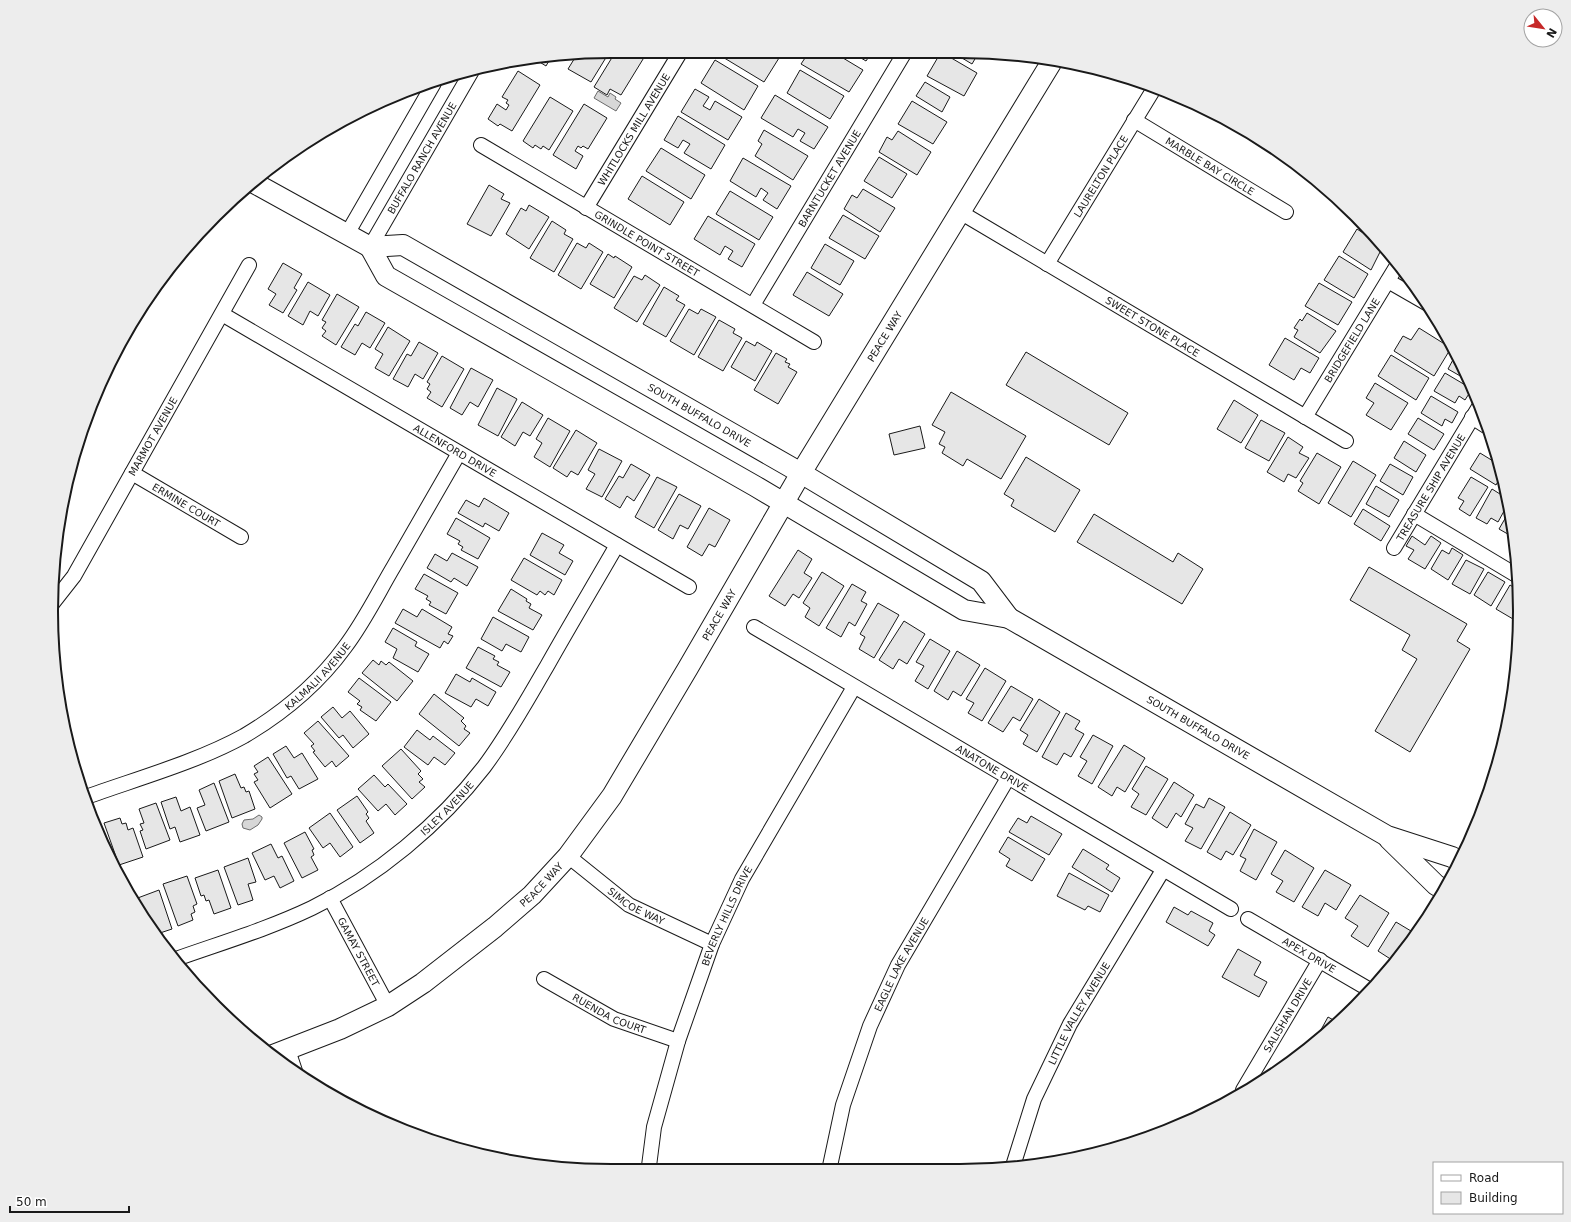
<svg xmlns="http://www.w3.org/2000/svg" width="1571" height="1222" font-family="'DejaVu Sans',sans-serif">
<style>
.water{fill:#d7d7d7;stroke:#6a6a6a}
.building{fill:#e6e6e6;stroke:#1a1a1a}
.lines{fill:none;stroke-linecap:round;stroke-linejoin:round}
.street-casing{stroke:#1a1a1a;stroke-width:16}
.secondary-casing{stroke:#1a1a1a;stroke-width:22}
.street{stroke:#fff;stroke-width:14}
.secondary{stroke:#fff;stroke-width:20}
.labels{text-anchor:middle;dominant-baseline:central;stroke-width:3;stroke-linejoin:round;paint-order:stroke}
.street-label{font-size:10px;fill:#1a1a1a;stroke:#fff}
.rim{fill:none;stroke:#1a1a1a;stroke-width:2}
</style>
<rect width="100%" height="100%" fill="#fff"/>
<path class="water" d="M 598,91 L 608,97 L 610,93 L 616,97 L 615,99 L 621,103 L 616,111 L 594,98 Z
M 259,815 L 262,817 L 262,819 L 258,825 L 250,830 L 243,828 L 242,824 L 244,820 L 253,819 Z"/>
<path class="building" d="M 610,51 L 591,82 L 568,69 L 576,56 Z
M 616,51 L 648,51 L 621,95 L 610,89 L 607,95 L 594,87 Z
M 717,51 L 769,51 L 779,58 L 764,82 L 716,53 Z
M 809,52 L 833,52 L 863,70 L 849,92 L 801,64 Z
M 851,52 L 872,52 L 866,61 Z
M 941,52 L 977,73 L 964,96 L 927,76 Z
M 952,52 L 979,52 L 972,64 Z
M 550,59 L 546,66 L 538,61 Z
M 715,60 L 758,86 L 744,110 L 701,83 Z
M 800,70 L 844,96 L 830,119 L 787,93 Z
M 518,71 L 540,85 L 512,131 L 500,124 L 498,126 L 488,119 L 497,104 L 506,110 L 509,105 L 506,103 L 508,100 L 502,97 Z
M 925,82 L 950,97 L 942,112 L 916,96 Z
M 695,89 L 709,97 L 703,106 L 710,110 L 715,101 L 742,117 L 728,140 L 681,112 Z
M 775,95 L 828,127 L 814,149 L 800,141 L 805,133 L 798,129 L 793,137 L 761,118 Z
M 550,97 L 573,111 L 549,150 L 543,146 L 541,149 L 535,145 L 533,148 L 523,141 Z
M 912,101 L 947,122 L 933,144 L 898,124 Z
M 584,104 L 607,118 L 588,149 L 583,146 L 581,148 L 578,146 L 575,151 L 583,156 L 576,169 L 553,155 Z
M 678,116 L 725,145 L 711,169 L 684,153 L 690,144 L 683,140 L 678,148 L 664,140 Z
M 333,125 L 329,133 L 325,131 L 331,126 Z
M 764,130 L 808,156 L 793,180 L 755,156 L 762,144 L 758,141 Z
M 898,131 L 931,152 L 917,175 L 879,152 L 887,137 L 892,140 Z
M 661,148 L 705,175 L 691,199 L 646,171 Z
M 879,157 L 907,174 L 892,198 L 864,181 Z
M 743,158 L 791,186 L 777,209 L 763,200 L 768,193 L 761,188 L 756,197 L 730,181 Z
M 642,176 L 684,202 L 670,225 L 628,199 Z
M 489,185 L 504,194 L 501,199 L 510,203 L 491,236 L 467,224 Z
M 863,189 L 895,208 L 880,232 L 844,209 L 852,195 L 857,198 Z
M 730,191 L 773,217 L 759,240 L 716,214 Z
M 529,205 L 549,217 L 529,249 L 506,234 L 521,208 L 526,211 Z
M 843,215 L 879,236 L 865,259 L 829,238 Z
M 708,216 L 755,244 L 742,267 L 728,259 L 733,251 L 725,246 L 720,255 L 694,239 Z
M 552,221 L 566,230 L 564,234 L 573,239 L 554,272 L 530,258 Z
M 1361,223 L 1372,233 L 1359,226 Z
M 1357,229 L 1383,246 L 1371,270 L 1343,252 Z
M 577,243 L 586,248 L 589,243 L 603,252 L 581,289 L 558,275 Z
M 825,244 L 854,261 L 840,285 L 811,268 Z
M 608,254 L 614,258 L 615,256 L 632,267 L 614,298 L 590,284 Z
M 1339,256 L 1368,274 L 1354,298 L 1324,280 Z
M 283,263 L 302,274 L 294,288 L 297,290 L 283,313 L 269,305 L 276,294 L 268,289 Z
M 807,272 L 843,294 L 829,316 L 793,295 Z
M 645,275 L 660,285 L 637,322 L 614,308 L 634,276 L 642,280 Z
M 308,282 L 330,295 L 318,316 L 310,311 L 303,325 L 288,316 Z
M 1319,283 L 1352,302 L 1338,325 L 1305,306 Z
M 664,287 L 679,296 L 676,300 L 685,305 L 666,337 L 643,324 Z
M 337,294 L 359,307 L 336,345 L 322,336 L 326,331 L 322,328 L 326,322 L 322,320 Z
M 689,309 L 698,314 L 701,309 L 716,317 L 694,355 L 670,341 Z
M 366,312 L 385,323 L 370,348 L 362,343 L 355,355 L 341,347 L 355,324 L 358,326 Z
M 1307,313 L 1336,331 L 1320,353 L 1294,337 L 1298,330 L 1294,328 L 1300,319 L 1302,321 Z
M 719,320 L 735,329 L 733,333 L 742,338 L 723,371 L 698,357 Z
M 388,327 L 410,341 L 389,376 L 375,368 L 383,354 L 375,349 Z
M 1419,328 L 1451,348 L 1434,376 L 1394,351 L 1403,336 L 1411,340 Z
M 1285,338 L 1319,358 L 1310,373 L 1301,368 L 1294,380 L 1269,365 Z
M 746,341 L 755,346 L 757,342 L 772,351 L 755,381 L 731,367 Z
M 419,342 L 438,353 L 423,379 L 415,374 L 408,387 L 393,379 L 407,354 L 411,356 Z
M 1026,352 L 1128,413 L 1109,445 L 1006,385 Z
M 776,353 L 787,359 L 785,362 L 790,364 L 788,367 L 797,372 L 778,404 L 754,390 Z
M 1391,355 L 1429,378 L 1416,400 L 1378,376 Z
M 442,356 L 464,369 L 442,407 L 427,398 L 431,392 L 427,389 L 430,384 L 427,382 Z
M 1455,356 L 1469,381 L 1448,369 Z
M 471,368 L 493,380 L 478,407 L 470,402 L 462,415 L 450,408 Z
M 1445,373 L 1472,389 L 1465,400 L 1459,396 L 1455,403 L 1434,391 Z
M 1375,383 L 1408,403 L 1391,430 L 1366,415 L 1374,403 L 1366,398 Z
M 497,388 L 517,399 L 498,436 L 478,425 Z
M 951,392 L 1026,436 L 1001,479 L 967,459 L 963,466 L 942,453 L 945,447 L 939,444 L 945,432 L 932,425 Z
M 1431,396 L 1458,412 L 1452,423 L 1445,419 L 1442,426 L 1421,413 Z
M 1234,400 L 1258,415 L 1241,443 L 1217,429 Z
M 522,402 L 543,415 L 530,436 L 523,432 L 515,446 L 501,437 Z
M 548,418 L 570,431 L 550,467 L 534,457 L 542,443 L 536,439 Z
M 1418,418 L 1444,434 L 1434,450 L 1408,434 Z
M 1261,420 L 1285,433 L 1269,461 L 1245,448 Z
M 920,426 L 925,448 L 894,455 L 889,434 Z
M 576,430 L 597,443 L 578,475 L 571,471 L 567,477 L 553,468 Z
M 1288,437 L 1303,447 L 1299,453 L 1309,458 L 1296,478 L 1288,474 L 1284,482 L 1267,472 Z
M 1404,441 L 1426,455 L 1416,472 L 1394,458 Z
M 599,449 L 622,461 L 602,497 L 586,489 L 595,474 L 588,470 Z
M 1317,453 L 1341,467 L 1319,504 L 1298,491 L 1303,483 L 1300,481 Z
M 1480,453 L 1498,464 L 1501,476 L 1496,485 L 1470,469 Z
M 1026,457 L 1080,490 L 1055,532 L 1011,506 L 1014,500 L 1004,494 Z
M 1353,461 L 1376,475 L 1351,517 L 1328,503 Z
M 631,464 L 650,475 L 634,501 L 627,496 L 620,508 L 605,499 L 619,476 L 623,478 Z
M 1390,464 L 1413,477 L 1403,495 L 1380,481 Z
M 657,477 L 677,487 L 654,528 L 635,517 Z
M 1471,477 L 1488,487 L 1470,516 L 1459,509 L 1464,501 L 1458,498 Z
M 1376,486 L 1399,500 L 1389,517 L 1366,504 Z
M 1492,489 L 1508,499 L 1509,502 L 1498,522 L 1491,518 L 1487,524 L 1476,518 Z
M 679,494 L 701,506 L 688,529 L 680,525 L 673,539 L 658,530 Z
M 484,498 L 509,513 L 499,531 L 485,523 L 483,527 L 458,513 L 466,500 L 479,507 Z
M 709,508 L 730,520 L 715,547 L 709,544 L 702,556 L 687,547 Z
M 1363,509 L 1390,526 L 1381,541 L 1354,524 Z
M 1510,510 L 1513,537 L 1499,529 Z
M 1094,514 L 1173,562 L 1178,553 L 1203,569 L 1182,604 L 1077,542 Z
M 456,518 L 490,538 L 478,559 L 461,550 L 463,547 L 458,544 L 460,541 L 447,534 Z
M 542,533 L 564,545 L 559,553 L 573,561 L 565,575 L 530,555 Z
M 1412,536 L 1425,545 L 1431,536 L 1441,543 L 1425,569 L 1408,559 L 1414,550 L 1406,546 Z
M 1452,548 L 1463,555 L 1448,580 L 1431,569 L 1442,550 L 1449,554 Z
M 798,550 L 812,559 L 804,573 L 812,578 L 799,598 L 793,594 L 785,606 L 769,596 Z
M 452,553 L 478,567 L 467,586 L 454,578 L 451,582 L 427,568 L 435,554 L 447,561 Z
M 524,558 L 562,580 L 554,595 L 548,591 L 545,595 L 540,591 L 537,595 L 511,580 Z
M 1466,560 L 1484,569 L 1470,594 L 1452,584 Z
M 1369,567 L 1467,624 L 1457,641 L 1470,649 L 1410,752 L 1375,731 L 1417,659 L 1402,650 L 1410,635 L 1350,600 Z
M 822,572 L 844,586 L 819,626 L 805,617 L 810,608 L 803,603 Z
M 1488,572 L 1505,582 L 1491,606 L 1474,595 Z
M 424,574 L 458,593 L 446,614 L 429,605 L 431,602 L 426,599 L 428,596 L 415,589 Z
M 852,584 L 866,592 L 861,601 L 867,604 L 855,626 L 849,622 L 841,637 L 826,628 Z
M 1510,585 L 1518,590 L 1520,608 L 1513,619 L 1496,609 Z
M 511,589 L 527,599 L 526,601 L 531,604 L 529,608 L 542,615 L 533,630 L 498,611 Z
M 878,603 L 899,615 L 874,658 L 859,649 L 865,637 L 860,634 Z
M 403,609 L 417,617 L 422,609 L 452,627 L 448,634 L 453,636 L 448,644 L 444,641 L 440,648 L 395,623 Z
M 493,617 L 529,637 L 521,652 L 506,644 L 502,651 L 481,639 Z
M 904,621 L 925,634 L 907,664 L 899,659 L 893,669 L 879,660 Z
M 393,628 L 417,642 L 415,646 L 429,654 L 418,672 L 393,658 L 397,649 L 385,642 Z
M 930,639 L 950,651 L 928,689 L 915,681 L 924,666 L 916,662 Z
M 478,647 L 495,656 L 493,659 L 499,662 L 497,665 L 510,672 L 501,687 L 466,668 Z
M 957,651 L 980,665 L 961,696 L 953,691 L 948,700 L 934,691 Z
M 373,660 L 379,665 L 381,661 L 386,665 L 389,662 L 413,681 L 397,701 L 362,673 Z
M 985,668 L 1006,681 L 982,721 L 968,713 L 974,703 L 966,699 Z
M 456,674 L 470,682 L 472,678 L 496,692 L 488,706 L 476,699 L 471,707 L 445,693 Z
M 359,678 L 391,702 L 376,721 L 360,710 L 362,707 L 357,704 L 360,701 L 348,692 Z
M 1011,686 L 1033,699 L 1020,721 L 1013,717 L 1003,732 L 988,723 Z
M 434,694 L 464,718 L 461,721 L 466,726 L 464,729 L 470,733 L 459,746 L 419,714 Z
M 1039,699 L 1060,712 L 1037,752 L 1023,744 L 1028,735 L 1020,730 Z
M 333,707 L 342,718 L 350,711 L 369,734 L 353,748 L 343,735 L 339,738 L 321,717 Z
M 1066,713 L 1080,721 L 1075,729 L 1084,734 L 1071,757 L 1064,753 L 1057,765 L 1042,757 Z
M 318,721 L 349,756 L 336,767 L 332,761 L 325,767 L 313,752 L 315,751 L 311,746 L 314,744 L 304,733 Z
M 417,730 L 430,740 L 433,736 L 455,753 L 445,765 L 434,757 L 428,765 L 404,747 Z
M 1093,735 L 1113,746 L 1092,784 L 1078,776 L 1087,761 L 1080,757 Z
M 1124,745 L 1145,758 L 1125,792 L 1117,787 L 1112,796 L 1098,787 Z
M 286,746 L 294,758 L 302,753 L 318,779 L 299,789 L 291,776 L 287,778 L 273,754 Z
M 401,749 L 421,771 L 418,774 L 423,779 L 419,782 L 425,787 L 412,799 L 382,766 Z
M 268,757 L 292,794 L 270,808 L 254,782 L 258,780 L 254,774 L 258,772 L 254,766 Z
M 1146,766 L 1168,779 L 1146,815 L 1131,807 L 1139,794 L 1132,789 Z
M 235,774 L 241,788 L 244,787 L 246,792 L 249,791 L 255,809 L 232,818 L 219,781 Z
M 374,775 L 385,787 L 388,784 L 407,804 L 395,815 L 386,804 L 378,811 L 358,789 Z
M 1174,782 L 1194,795 L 1181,817 L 1176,813 L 1167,828 L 1152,818 Z
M 214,783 L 229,822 L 206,831 L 197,808 L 205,805 L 199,790 Z
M 357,796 L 368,812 L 366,814 L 369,818 L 366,821 L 374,833 L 360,843 L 337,810 Z
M 176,797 L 181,811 L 190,807 L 200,835 L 180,842 L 175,827 L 170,829 L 161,802 Z
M 1209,798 L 1225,807 L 1201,849 L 1185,841 L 1193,828 L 1185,824 L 1196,804 L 1204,808 Z
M 156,803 L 170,840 L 146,849 L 140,831 L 143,830 L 140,824 L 144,823 L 139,809 Z
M 1230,812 L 1251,825 L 1233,855 L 1226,851 L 1221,860 L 1207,852 Z
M 330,813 L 353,847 L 340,857 L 330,843 L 323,848 L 309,828 Z
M 1031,816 L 1062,834 L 1049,855 L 1009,832 L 1018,818 L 1027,823 Z
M 120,818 L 122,824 L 126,823 L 128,830 L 133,828 L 143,857 L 119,865 L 104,823 Z
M 98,824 L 111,861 L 111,862 L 96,825 Z
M 1254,829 L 1277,842 L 1256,880 L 1240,871 L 1246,859 L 1240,856 Z
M 305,832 L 314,849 L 312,850 L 314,855 L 311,857 L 318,870 L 302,878 L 284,843 Z
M 1008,837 L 1045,859 L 1032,881 L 1006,866 L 1010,859 L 999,852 Z
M 271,844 L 278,858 L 282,856 L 294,881 L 280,888 L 274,876 L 265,880 L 252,853 Z
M 1083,849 L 1109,865 L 1106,869 L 1120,878 L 1112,892 L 1072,867 Z
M 1285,850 L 1314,868 L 1294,902 L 1276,892 L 1283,881 L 1271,874 Z
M 248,858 L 256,882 L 248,884 L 253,900 L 238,905 L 224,867 Z
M 218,870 L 231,908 L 214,914 L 209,900 L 206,901 L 204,895 L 201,896 L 195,878 Z
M 1325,870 L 1351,885 L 1336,910 L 1325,903 L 1318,916 L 1302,907 Z
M 1069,873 L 1109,895 L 1100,912 L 1088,906 L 1085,910 L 1057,896 Z
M 187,876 L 197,904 L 193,906 L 195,912 L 191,914 L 193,920 L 178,926 L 163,884 Z
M 159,890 L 172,929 L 157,934 L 151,919 L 145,921 L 135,899 Z
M 1360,895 L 1389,913 L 1368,947 L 1351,936 L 1358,926 L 1345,918 Z
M 1174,907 L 1188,915 L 1191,911 L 1213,923 L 1209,931 L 1215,935 L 1208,946 L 1166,922 Z
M 1396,922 L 1416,934 L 1400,953 L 1398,952 L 1392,960 L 1378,951 Z
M 1238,949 L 1261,962 L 1254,975 L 1267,982 L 1259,997 L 1222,977 Z
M 1328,1017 L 1337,1022 L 1318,1038 L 1317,1037 Z"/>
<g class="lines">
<defs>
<g id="street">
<path id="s1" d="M 1134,120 L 1286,212"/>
<path id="s2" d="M 481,145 L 814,342"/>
<path id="s3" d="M 586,208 L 681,51"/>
<path id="s4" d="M 960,212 L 1346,441"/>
<path d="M 347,234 L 434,83"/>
<path id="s5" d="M 370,247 L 473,69"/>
<path id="s6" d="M 1047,264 L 1155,87"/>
<path d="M 1388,281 L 1428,304"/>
<path id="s7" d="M 753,305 L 905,52"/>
<path id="s8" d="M 222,314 L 689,587"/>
<path id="s9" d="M 1305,417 L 1398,264"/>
<path d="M 1472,417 L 1486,426"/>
<path id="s10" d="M 132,473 L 241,537"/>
<path d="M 1414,514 L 1516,575"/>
<path id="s11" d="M 1394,548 L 1480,405"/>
<path id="s12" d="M 52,604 L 74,576 L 249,265"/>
<path id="s13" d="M 754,627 L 1231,909"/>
<path id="s14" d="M 86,797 C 136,779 197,762 244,736 C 283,713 318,684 345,647 C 364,622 378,593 394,566 C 415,529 437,491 459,453"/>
<path id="s15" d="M 568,856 L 629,905 L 712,944"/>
<path id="s16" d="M 330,898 L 388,1006"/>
<path id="s17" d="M 1248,919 L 1370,990"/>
<path id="s18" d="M 176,959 C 221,943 268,929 312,908 C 376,877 440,824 484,767 C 508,735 527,700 547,666 C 570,625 594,585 617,545"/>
<path id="s19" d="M 544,979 L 614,1019 L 678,1041"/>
<path d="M 288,1050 L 296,1074"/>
<path id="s20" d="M 1243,1090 L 1320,960"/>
<path id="s21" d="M 649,1166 L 654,1127 L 678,1041 L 712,944 L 742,879 L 854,687"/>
<path id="s22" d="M 830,1166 L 843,1105 L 870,1026 L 898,965 L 1008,778"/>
<path id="s23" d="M 1013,1166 L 1034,1099 L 1070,1024 L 1163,870"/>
</g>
<g id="secondary">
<path id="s24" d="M 256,184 L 370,247 L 403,245 L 801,473 L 981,581 L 1009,618"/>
<path id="s25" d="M 370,247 L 386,276 L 755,486 L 964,610 L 1009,618 L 1387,836 L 1452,857 L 1459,861"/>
<path d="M 1389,839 L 1436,885 L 1443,889"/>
<path id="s26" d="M 273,1055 L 340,1029 L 388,1006 L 423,983 L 495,927 L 532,895 L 568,856 L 612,796 L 688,668 L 801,473 L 1051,63"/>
</g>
</defs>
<use href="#street" class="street-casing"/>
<use href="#secondary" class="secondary-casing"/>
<use href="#street" class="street"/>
<use href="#secondary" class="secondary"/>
</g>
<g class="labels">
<g class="street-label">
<text stroke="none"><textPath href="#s3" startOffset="92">WHITLOCKS MILL AVENUE</textPath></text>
<text stroke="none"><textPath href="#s5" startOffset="103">BUFFALO RANCH AVENUE</textPath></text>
<text stroke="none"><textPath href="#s1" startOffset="89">MARBLE BAY CIRCLE</textPath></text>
<text stroke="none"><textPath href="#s6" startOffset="103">LAURELTON PLACE</textPath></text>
<text stroke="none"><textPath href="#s7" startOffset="148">BARNTUCKET AVENUE</textPath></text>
<text stroke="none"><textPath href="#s2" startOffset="193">GRINDLE POINT STREET</textPath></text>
<text stroke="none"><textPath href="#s4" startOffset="224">SWEET STONE PLACE</textPath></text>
<text stroke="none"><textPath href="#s26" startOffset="969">PEACE WAY</textPath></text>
<text stroke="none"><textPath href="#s9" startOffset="90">BRIDGEFIELD LANE</textPath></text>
<text stroke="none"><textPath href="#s24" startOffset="505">SOUTH BUFFALO DRIVE</textPath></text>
<text stroke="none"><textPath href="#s12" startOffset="196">MARMOT AVENUE</textPath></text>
<text stroke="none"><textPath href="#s8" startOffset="270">ALLENFORD DRIVE</textPath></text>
<text stroke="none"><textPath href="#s11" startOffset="71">TREASURE SHIP AVENUE</textPath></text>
<text stroke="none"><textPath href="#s10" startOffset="63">ERMINE COURT</textPath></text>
<text stroke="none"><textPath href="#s26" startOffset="645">PEACE WAY</textPath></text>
<text stroke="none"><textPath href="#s14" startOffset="265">KALMALII AVENUE</textPath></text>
<text stroke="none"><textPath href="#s25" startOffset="965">SOUTH BUFFALO DRIVE</textPath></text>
<text stroke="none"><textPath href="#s13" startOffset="277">ANATONE DRIVE</textPath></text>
<text stroke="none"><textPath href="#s18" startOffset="314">ISLEY AVENUE</textPath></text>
<text stroke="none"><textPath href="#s26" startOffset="321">PEACE WAY</textPath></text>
<text stroke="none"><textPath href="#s15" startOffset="85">SIMCOE WAY</textPath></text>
<text stroke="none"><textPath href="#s21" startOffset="263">BEVERLY HILLS DRIVE</textPath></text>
<text stroke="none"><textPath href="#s16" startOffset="61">GAMAY STREET</textPath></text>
<text stroke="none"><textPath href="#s17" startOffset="71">APEX DRIVE</textPath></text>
<text stroke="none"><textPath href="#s22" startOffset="215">EAGLE LAKE AVENUE</textPath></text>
<text stroke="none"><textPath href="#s19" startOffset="74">RUENDA COURT</textPath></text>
<text stroke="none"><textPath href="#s23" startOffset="167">LITTLE VALLEY AVENUE</textPath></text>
<text stroke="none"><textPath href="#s20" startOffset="87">SALISHAN DRIVE</textPath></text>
</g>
</g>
<path d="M0 0H1571V1222H0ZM611 58H960A553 553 0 0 1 1513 611V611A553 553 0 0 1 960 1164H611A553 553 0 0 1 58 611V611A553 553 0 0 1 611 58Z" fill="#ededed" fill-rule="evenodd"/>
<path class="rim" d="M611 58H960A553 553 0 0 1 1513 611V611A553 553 0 0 1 960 1164H611A553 553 0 0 1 58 611V611A553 553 0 0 1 611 58Z"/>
<rect x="1433" y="1162" width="130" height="52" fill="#ffffff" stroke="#a3a3a3"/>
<rect x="1441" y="1175" width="20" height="6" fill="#ffffff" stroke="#a3a3a3"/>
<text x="1469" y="1182" font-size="12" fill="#1a1a1a">Road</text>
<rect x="1441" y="1192" width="20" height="12" fill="#e6e6e6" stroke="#a3a3a3"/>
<text x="1469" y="1202" font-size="12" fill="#1a1a1a">Building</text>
<g transform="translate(1543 28) rotate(120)"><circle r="19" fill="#ffffff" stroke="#a3a3a3"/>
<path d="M0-3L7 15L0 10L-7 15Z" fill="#c62828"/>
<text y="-6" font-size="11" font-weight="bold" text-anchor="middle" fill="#1a1a1a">N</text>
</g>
<path d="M10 1206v6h119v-6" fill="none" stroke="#1a1a1a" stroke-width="2"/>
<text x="16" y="1206" font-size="12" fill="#1a1a1a" stroke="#ffffff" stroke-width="3" paint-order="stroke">50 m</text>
</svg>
